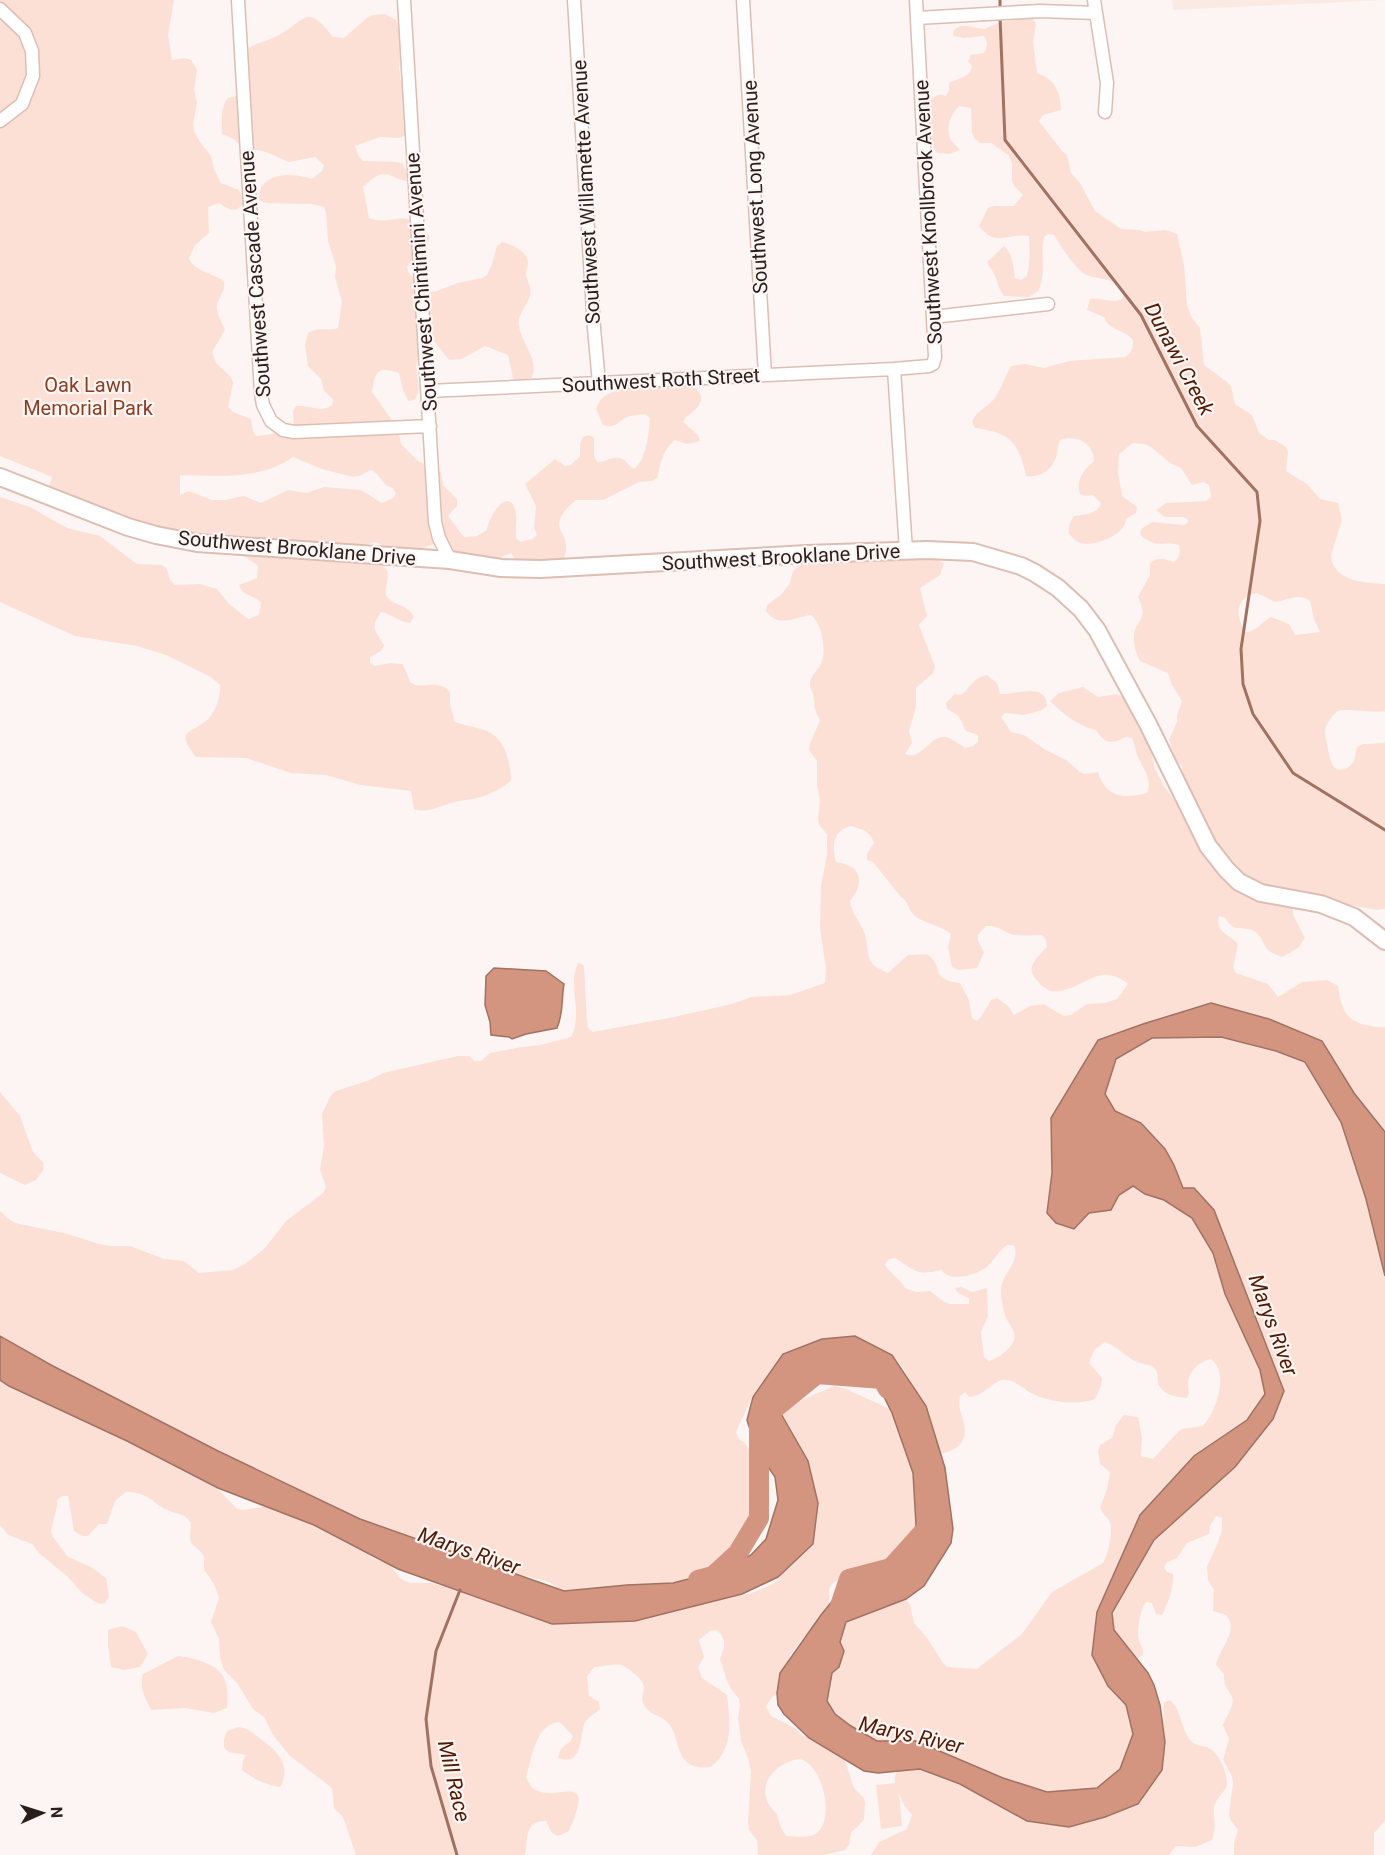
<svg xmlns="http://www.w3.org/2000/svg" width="1385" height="1855" font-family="Roboto,sans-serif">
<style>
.built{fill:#fbeae4}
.green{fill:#fce0d6;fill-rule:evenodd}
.water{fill:#d49580;stroke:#a17262;stroke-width:1.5}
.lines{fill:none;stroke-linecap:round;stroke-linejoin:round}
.stream{stroke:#a17262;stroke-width:3}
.river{stroke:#d49580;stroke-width:20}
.street-casing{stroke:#debdb2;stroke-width:15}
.secondary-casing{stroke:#debdb2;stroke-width:20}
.street{stroke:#fff;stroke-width:12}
.secondary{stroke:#fff;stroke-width:16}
.labels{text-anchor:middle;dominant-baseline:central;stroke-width:4.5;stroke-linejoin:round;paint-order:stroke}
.street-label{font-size:20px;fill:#2b1f1b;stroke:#fcf5f3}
.park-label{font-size:20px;fill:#8a3e22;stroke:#fcf5f3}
.water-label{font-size:21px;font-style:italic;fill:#521a04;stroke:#fcf5f3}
</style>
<rect width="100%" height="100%" fill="#fcf5f3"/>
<path class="built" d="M 1172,0 L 1385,0 L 1173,10 Z"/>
<path class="green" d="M 0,0 L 174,0 L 168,35 L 172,60 L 185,58 L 191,60 L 197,70 L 194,90 L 197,103 L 193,124 L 194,131 L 200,142 L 211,156 L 214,169 L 221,183 L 239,190 L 244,202 C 237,214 229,210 219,203 L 208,207 L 209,233 L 195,245 L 189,258 C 192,270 214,274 224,281 C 226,291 219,296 217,305 C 216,313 222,323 225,330 L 212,352 L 216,363 L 231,377 L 233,383 L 228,407 L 233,412 L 251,419 L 253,431 L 256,436 L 289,432 L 294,430 L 293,411 L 296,406 C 309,404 320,414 332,405 L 333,399 L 324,391 L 321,379 L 308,366 L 305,345 L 308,333 C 318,326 327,332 338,328 L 342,302 L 335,277 L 336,266 L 328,241 L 326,213 L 324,207 L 312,204 L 266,203 L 259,200 C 258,171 293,172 312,179 L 322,171 L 324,165 L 315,157 L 289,162 L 266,152 L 241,147 L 234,139 L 222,134 C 222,121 220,108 228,98 L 239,95 L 245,51 C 254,43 264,42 275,37 C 305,23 305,0 333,37 L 344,38 L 368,17 L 373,15 L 385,14 L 396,20 L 404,37 L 399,68 L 401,81 L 409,99 L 409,131 L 405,136 L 399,138 L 380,137 L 355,146 L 359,157 L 363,161 L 396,162 L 402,163 L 408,174 L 408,181 C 399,182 388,171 379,175 C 373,177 367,184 363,187 L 369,218 C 394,228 406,203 430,237 C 427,250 413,255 407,267 L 409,273 L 428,291 L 434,292 L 458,283 L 482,278 L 487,275 L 492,264 L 497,246 L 502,242 C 512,244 529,252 528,264 C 528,267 526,270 526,273 C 526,282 532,284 530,295 C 527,307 517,313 519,326 C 521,342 541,363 531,378 L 519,381 L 513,378 L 508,355 L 485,346 L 462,359 L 449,360 L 431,337 L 426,340 C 424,354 420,353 417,362 C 414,376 424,388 414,400 L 408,401 L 403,390 L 399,373 C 378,366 375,371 372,392 L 398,429 L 401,444 L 418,461 L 441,472 L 443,485 L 457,499 L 457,506 L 448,516 L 464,537 L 477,536 L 487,530 C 488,518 507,486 515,509 C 518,517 515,529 516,538 L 520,542 L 532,539 L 537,535 L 534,527 L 536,506 L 525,484 L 555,459 L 565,466 L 571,465 L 580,456 L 580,444 L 583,437 L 589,435 L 594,438 L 594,456 L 597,462 C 605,463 614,455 622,459 C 627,461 629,466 634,469 C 646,461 649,432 650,418 L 645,414 C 639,415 631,415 625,418 C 617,423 614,429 603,425 L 596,409 C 603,387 627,390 645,388 C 651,387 657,383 663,382 C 674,379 703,384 701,400 C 699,410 687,414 683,422 L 698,435 L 700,441 L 687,444 L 675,440 C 662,450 661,463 657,478 L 652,481 L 639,482 L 603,500 L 576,500 C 538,532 579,531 562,562 L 519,564 L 511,553 L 487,563 L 466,565 L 441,544 L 434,544 L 414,551 L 394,551 L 376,542 L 326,557 C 332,559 338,562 344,563 C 357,565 379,555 387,571 C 391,580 381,592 388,598 C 397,607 406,603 414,617 L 410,623 C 399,622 391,614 381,612 C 370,628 375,630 384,645 L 381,651 L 370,657 L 370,663 L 375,666 L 390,663 L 403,664 L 410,682 L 415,685 C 429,687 439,680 450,692 L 450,705 L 455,722 C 466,726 477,727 487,731 C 505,738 511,764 511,781 C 505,785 499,790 491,793 C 480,799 467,799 455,802 C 441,805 428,814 414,809 L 411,791 L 361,785 L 326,775 L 291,773 L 246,758 L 196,757 C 176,731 187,735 206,721 C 215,714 221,696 220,685 L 211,677 L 166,655 L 137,646 L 75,636 L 0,602 L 0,497 L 30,507 L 67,528 L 100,536 L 137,564 L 162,565 L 167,569 L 170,580 L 175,585 L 200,584 L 217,589 L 229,604 L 248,619 L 259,615 L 261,603 C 254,594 242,597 239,585 L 257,578 L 258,566 C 239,548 188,542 162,533 C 125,521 89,505 53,491 L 49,487 L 52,477 L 0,456 ZM 293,457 L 322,469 L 353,477 L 359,476 L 371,470 C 381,474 381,485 393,488 L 396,494 L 393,498 L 382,503 L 361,490 L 324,487 L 306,493 L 288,490 L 261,503 L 244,496 L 225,500 L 212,500 L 189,491 L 180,495 L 180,475 C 218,476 261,480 293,457 Z
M 1021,18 L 1033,19 L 1036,24 L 1033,42 L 1037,73 C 1055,79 1060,91 1061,110 L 1043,115 L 1039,121 L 1062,151 L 1067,155 L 1071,173 L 1080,183 L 1095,211 L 1121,229 L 1140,230 L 1145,232 L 1166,230 L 1177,234 L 1184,265 L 1187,305 L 1192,318 L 1200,328 L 1204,365 L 1227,382 L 1231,386 L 1235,404 L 1252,415 L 1259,433 L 1269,440 L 1275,440 L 1286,447 L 1288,452 L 1286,471 L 1307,484 L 1320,499 L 1338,503 L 1342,520 L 1331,555 C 1332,581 1364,583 1385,584 L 1385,711 C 1375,713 1342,708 1338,711 C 1333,714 1326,724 1325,730 C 1325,736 1330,763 1334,767 C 1339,773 1350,768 1354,761 C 1355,757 1356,751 1357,747 L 1363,744 L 1385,743 L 1385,909 L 1376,910 L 1351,905 L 1332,907 L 1292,906 L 1294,917 L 1305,938 L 1298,948 L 1282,957 C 1278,955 1273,954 1269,951 C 1263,945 1261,935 1254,931 C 1242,925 1235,934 1225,918 L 1219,916 C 1215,932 1229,934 1238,944 L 1233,968 L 1236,973 L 1268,984 L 1278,997 L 1302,982 L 1327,980 L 1338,986 C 1341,1006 1344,1020 1366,1025 C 1372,1026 1379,1028 1385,1027 L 1385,1132 L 1354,1093 L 1322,1041 L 1143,1024 L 1051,1118 L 1052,1173 L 1047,1213 L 1074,1229 L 1089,1213 L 1111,1210 L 1119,1195 L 1133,1186 L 1145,1194 L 1164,1200 L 1192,1218 L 1213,1253 L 1225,1294 L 1260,1370 L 1265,1394 L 1247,1420 L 1194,1456 L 1140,1515 L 1097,1612 L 1092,1655 L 1108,1686 L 1126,1705 L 1133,1734 L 1120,1769 L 1097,1788 L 1047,1792 L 1003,1778 L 916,1741 L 877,1741 L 851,1726 L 835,1714 L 827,1701 L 832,1673 L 839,1667 L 843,1651 L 840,1642 L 846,1622 L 906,1599 L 910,1605 L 914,1623 L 927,1638 L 943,1663 L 947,1667 L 977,1669 L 983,1664 L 1022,1634 L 1052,1592 L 1103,1563 C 1108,1556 1114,1528 1109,1520 C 1106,1516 1102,1513 1100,1508 L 1107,1489 L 1110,1472 L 1100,1464 L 1098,1451 L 1100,1445 L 1112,1438 L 1116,1425 L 1124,1415 L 1138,1417 L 1142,1438 L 1141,1456 L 1153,1459 L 1177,1433 L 1182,1429 L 1203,1426 C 1216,1412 1230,1373 1211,1359 C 1200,1361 1189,1371 1188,1383 C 1188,1390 1190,1392 1187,1398 C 1176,1397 1162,1395 1158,1383 C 1157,1378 1159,1373 1155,1369 C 1151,1364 1139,1364 1133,1360 C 1122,1354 1118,1347 1105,1342 L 1094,1350 L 1089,1363 L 1102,1378 L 1101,1386 L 1095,1399 C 1077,1406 1048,1402 1031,1393 C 1023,1388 1016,1381 1006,1380 C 995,1378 984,1397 969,1397 L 965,1392 L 960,1396 C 958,1410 961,1411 964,1424 C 969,1447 950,1454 932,1454 C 925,1429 913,1364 888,1354 L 772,1376 L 752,1397 L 736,1432 L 739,1439 L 744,1442 L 759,1464 L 762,1476 L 755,1527 L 747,1546 L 734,1569 L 711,1580 L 691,1576 L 662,1589 L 598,1598 L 561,1590 L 549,1582 L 528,1576 L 501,1582 L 0,1356 L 0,1211 L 10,1220 L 15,1223 L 68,1234 L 99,1244 L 110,1246 L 130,1246 L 164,1259 L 184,1261 L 199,1273 L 233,1270 L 245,1264 L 265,1248 L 286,1221 L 323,1193 L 326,1187 L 320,1169 L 324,1146 L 322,1114 L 331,1095 L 336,1091 L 370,1080 L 383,1073 L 458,1056 L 470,1056 L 474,1061 L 481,1061 L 490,1053 L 522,1047 L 540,1045 L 571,1037 C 584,1014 566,982 579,962 L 584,966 L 587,1021 L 588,1028 L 593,1032 L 674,1017 L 732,1004 L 751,997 L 790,995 L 825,983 L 826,969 L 820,928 L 821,886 L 827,854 L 827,834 L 819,825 L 818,819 L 820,799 L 817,786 L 817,761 L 809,750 L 810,744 L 820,720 C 812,706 816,706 813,694 C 812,690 810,688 810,685 C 809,676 818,671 821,664 C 827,652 822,623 811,615 C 795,617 779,629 766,611 L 767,605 L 782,594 L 790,583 L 793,571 L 807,558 L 819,563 L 825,560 L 927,556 L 944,563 L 940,575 L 920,588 L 927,616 L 919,625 L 935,667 L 933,673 L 916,688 L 916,707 L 909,731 L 912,743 L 905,754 C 922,761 928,737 944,737 C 952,737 959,745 966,748 L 973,746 L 978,742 L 978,735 L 966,731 C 959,718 962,716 947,709 L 946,703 L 955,694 L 961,695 C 970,688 974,677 987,675 L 997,683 L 1000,694 C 1016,695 1046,681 1047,706 L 1042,710 L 1024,715 L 1005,713 L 1001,717 L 1011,732 L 1024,735 L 1044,749 L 1066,760 L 1080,772 L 1085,774 L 1098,772 C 1106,798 1124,799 1147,793 C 1153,779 1143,769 1138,757 C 1135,751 1135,744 1132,738 L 1125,737 C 1111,745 1105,744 1096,730 C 1078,726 1063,714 1050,701 L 1059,693 L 1083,687 L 1098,697 L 1117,694 L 1122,697 L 1148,739 L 1155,769 L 1164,786 L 1175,801 L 1188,813 L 1181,774 L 1183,768 L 1175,758 L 1169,740 L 1177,722 L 1177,715 L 1182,701 L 1172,685 L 1168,673 L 1140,661 C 1137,655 1133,645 1134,638 C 1134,618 1150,623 1138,597 L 1150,575 L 1150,563 C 1159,556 1164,559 1174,562 C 1180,557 1181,553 1179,545 C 1160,540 1160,550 1140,535 L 1141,529 L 1152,522 L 1185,525 L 1189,521 L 1184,517 L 1165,517 L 1156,510 L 1166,503 L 1206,501 L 1211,497 L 1209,485 L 1203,482 L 1192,485 L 1181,468 L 1170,463 L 1151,447 L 1145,444 L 1133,443 L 1119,454 L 1118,472 L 1122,496 L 1137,507 L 1136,513 L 1126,519 C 1126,535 1094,547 1080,543 C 1076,541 1072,537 1069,534 C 1068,526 1070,522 1074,516 C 1086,514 1097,515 1101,503 L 1093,495 L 1086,496 L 1080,494 C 1075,480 1084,470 1094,461 C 1094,443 1076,434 1060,440 C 1057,447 1058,454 1055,460 C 1050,472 1038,478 1026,476 C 1019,443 1010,432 975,428 L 972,422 C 975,413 982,410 989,404 C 1001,394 1003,379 1011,366 L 1025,364 L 1044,368 L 1069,361 L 1125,357 C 1132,353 1133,348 1133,340 C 1124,329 1109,331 1104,317 L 1087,310 L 1090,299 C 1102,297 1111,304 1122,299 L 1123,293 C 1108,274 1106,282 1087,275 C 1077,272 1060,245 1054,235 L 1048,234 L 1044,237 C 1040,255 1047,275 1038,291 L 1029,297 L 1004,296 C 996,285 998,280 993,272 C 991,268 988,266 987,262 L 1004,246 C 1013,254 1013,266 1015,278 L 1021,280 L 1027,276 C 1030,262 1030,250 1029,236 C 1004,233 997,248 979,226 L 988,208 L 994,206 L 1014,206 L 1023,195 L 1015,187 L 1012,181 L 1012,163 L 1008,155 L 991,143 L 980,143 L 975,139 L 972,133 L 971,108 L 959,106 C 950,114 944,132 953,143 C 955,145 958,147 960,150 L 949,154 L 937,153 C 931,146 922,119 924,110 C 924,106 929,102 932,99 C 937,94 940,94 946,96 L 949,90 L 949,83 C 958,78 970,78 972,66 L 968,61 L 971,55 L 984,53 C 988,46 988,42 984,36 L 964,38 L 953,36 L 954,30 L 960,26 L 966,26 L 984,29 L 1001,22 ZM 1257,593 L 1275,602 C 1287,601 1298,592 1310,601 L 1314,619 L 1320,632 L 1295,635 L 1289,624 L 1271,617 C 1261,622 1257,632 1245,632 C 1235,615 1235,598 1257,593 ZM 850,826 C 861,829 870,830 874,843 L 867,854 L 867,860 L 873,862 L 901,897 C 909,902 908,910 915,916 C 927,925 941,925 951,934 L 948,947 L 952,967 L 958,970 L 977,968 L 984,952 L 978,941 L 978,935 L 986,926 C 1001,925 1003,933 1015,935 C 1024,936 1033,935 1042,935 L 1046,940 L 1047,947 C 1039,955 1025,967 1035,978 C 1038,981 1041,986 1045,988 C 1060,1000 1087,977 1102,975 C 1112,974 1121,978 1128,984 L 1117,999 L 1105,1003 L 1087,1004 L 1071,1015 L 1064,1016 L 1043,1004 L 1030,1006 L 1014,1015 L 1008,1006 L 997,998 L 991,1000 L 981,1017 L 977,1021 L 972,1018 L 969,1000 L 960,983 C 928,979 946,968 927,954 L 908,955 L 888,973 C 883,970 875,968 872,963 C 866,955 868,944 865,935 C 862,924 851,913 850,901 C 866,882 861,865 836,862 C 832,845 832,832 850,826 ZM 1007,1245 L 1014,1245 C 1021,1264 1000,1274 1001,1291 C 1001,1299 1003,1308 1005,1315 C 1007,1323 1017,1331 1014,1340 C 1010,1350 998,1358 989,1361 L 984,1357 L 981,1332 L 988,1316 L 987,1288 L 972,1292 L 961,1287 L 955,1288 L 958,1293 L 969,1298 L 969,1304 L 950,1304 L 944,1302 L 930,1291 L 916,1292 L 905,1288 C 900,1278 889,1274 885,1264 L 889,1259 L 895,1258 C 916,1271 916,1276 941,1270 C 951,1283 977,1275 988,1266 C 995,1259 999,1251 1007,1245 Z
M 1221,1037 L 1276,1051 L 1305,1062 L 1341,1122 L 1366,1199 L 1385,1276 L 1385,1821 L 1374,1833 L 1374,1855 L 1234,1855 L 1234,1843 L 1238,1830 L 1231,1821 L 1229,1814 L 1233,1783 L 1232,1776 L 1223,1760 L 1229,1739 L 1223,1725 C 1226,1717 1235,1705 1232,1697 C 1227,1686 1224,1689 1224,1674 L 1216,1665 C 1219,1648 1240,1631 1226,1615 L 1213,1611 L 1214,1590 L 1208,1580 L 1207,1567 L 1218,1542 L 1222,1530 L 1222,1518 L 1216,1516 L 1210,1526 L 1209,1534 L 1187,1543 L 1177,1558 L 1167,1562 L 1164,1567 L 1167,1572 L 1173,1574 C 1174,1588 1168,1603 1162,1615 L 1156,1614 L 1152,1603 L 1146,1602 C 1140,1610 1138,1626 1138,1636 C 1139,1644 1144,1647 1143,1655 L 1136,1659 L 1114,1630 L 1112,1613 L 1154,1540 L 1235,1467 L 1284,1391 L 1183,1188 L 1174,1165 L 1165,1149 L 1141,1123 L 1115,1111 L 1105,1094 L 1116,1059 L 1152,1038 Z
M 0,1092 L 20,1116 L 33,1152 L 43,1162 L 44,1169 L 36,1180 L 25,1185 L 0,1173 Z
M 0,1368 L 163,1446 L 188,1473 L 215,1486 L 237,1509 L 243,1510 L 262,1507 L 286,1507 L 315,1519 L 347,1542 L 360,1544 L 372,1558 L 389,1564 L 400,1578 L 405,1581 L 411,1583 L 431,1583 L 450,1588 L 703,1600 L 749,1594 L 773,1584 L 778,1580 L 784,1570 L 812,1481 L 809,1463 L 802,1452 L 783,1447 L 779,1410 L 834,1386 L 846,1389 L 890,1409 L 923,1472 L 915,1537 L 888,1564 L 846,1573 L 832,1584 L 829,1589 L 829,1607 L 814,1629 L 802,1639 L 790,1655 L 785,1693 L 773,1696 L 766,1706 L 771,1716 L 793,1727 L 803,1736 L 822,1739 L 842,1752 L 854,1788 L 863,1797 L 865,1802 L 864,1820 L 851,1833 L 849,1845 L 845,1850 L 824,1855 L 758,1855 L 757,1840 L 749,1830 L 748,1823 L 751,1771 L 748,1758 L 741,1741 L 738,1718 L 740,1705 L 739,1699 L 731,1689 L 726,1678 L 720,1659 L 724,1647 L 724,1640 L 721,1634 L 716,1630 L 710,1631 L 699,1640 L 704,1657 L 698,1667 L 702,1678 L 727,1695 C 730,1720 734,1748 712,1766 C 706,1768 701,1768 694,1766 C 675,1759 680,1738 669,1724 C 662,1715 650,1716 644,1705 C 640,1698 644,1694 644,1687 C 643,1678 629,1669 621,1665 C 614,1663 601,1667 594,1667 L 587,1677 L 589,1696 L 599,1702 L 600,1709 C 596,1713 588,1717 585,1722 C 579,1735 584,1767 558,1758 C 560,1749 562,1746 570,1742 L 573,1736 L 560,1722 C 535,1723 532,1759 526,1777 C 528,1781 531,1787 534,1789 C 558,1804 597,1767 569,1831 L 558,1836 L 552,1833 L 546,1821 C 524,1820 528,1840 525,1855 L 356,1855 L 343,1817 L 334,1808 L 332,1788 L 290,1756 L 273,1735 L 264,1717 L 253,1709 L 237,1683 L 224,1670 L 220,1658 L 219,1639 L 211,1622 L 219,1598 L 214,1584 L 204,1570 L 204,1557 L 201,1552 L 191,1543 L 190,1537 L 191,1523 C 185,1514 180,1515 170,1511 C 150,1503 152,1493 126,1492 L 115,1501 L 107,1524 L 99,1524 L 88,1536 L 82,1536 L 74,1531 L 68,1496 L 62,1496 L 57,1500 L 57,1506 L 51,1531 L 53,1537 L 68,1557 L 91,1567 L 106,1578 L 109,1597 L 105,1603 L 99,1604 L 82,1593 L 68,1577 L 39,1553 L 32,1544 L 8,1535 L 0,1525 ZM 798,1759 C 822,1760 837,1822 815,1834 C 808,1839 795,1836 787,1836 C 780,1830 780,1822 777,1815 C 774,1810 770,1807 768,1803 C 758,1780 777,1764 798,1759 Z
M 122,1626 L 136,1632 L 148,1654 L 140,1667 L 124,1670 L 111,1667 L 108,1646 L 108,1630 Z
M 178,1656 C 194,1658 222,1664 226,1683 C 228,1691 227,1700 227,1708 L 214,1713 L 185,1708 L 151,1710 C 145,1698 139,1687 143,1674 Z
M 1170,1700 C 1182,1710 1181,1730 1191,1741 C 1196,1747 1206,1745 1212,1750 C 1220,1756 1230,1778 1226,1788 C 1222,1794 1215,1800 1214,1808 C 1213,1819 1217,1826 1212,1840 L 1195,1847 L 1176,1846 L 1169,1855 L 871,1855 L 879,1842 L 907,1829 L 912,1815 L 904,1805 L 899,1793 L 902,1826 L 881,1829 L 876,1785 L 895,1783 C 894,1769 900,1768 912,1765 L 1115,1813 C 1147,1806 1154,1777 1165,1750 L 1166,1743 L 1162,1731 L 1164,1702 Z
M 238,1727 C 250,1728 252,1733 262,1740 C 278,1751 292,1767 280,1787 C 264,1784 255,1780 242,1770 L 243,1760 L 246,1755 L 229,1752 L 224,1748 L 224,1739 L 227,1731 Z"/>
<path class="water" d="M 494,968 L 546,971 L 564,984 C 561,1001 564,1011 557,1028 L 526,1034 L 512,1039 L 509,1037 L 491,1035 L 490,1022 L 485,1005 L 486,976 Z
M 1211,1003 L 1269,1019 L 1322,1041 L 1354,1093 L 1385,1132 L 1385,1276 L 1366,1199 L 1341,1122 L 1305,1062 L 1276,1051 L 1221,1037 L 1152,1038 L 1116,1059 L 1105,1094 L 1115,1111 L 1141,1123 L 1165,1149 L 1174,1165 L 1183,1188 L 1194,1188 L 1214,1210 L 1284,1391 L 1273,1419 L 1235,1467 L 1154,1540 L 1112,1613 L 1114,1630 L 1148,1673 L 1154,1685 L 1160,1705 L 1165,1742 L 1162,1770 L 1138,1804 L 1105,1817 L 1069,1827 L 1027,1821 L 960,1784 L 920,1769 L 878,1773 L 864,1771 L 809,1738 L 784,1714 L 778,1705 L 777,1693 L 780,1673 L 821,1615 L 846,1584 L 884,1571 L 909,1556 L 916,1525 L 913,1473 L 892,1413 L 879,1387 L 867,1376 L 827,1370 L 801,1376 L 786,1391 L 780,1412 L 808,1461 L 818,1503 L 813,1544 L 778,1577 L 742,1594 L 635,1621 L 552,1624 L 398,1569 L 314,1525 L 218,1488 L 127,1441 L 9,1386 L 0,1380 L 0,1336 L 51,1365 L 218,1451 L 360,1519 L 564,1591 L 627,1585 L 673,1583 L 715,1572 L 751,1555 L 766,1539 L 778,1500 L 775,1477 L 756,1449 L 747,1420 L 753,1397 L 783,1354 L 822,1339 L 855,1336 L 892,1355 L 926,1406 L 945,1468 L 953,1529 L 951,1543 L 924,1586 L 906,1599 L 846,1622 L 840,1642 L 844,1651 L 839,1667 L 832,1673 L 827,1701 L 835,1714 L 851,1726 L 877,1741 L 916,1741 L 1003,1778 L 1047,1792 L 1097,1788 L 1120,1769 L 1133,1734 L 1126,1705 L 1108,1686 L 1092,1655 L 1097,1612 L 1140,1515 L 1194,1456 L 1247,1420 L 1265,1394 L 1260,1370 L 1225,1294 L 1213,1253 L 1192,1218 L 1164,1200 L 1145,1194 L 1133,1186 L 1119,1195 L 1111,1210 L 1089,1213 L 1074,1229 L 1056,1223 L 1047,1213 L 1052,1173 L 1051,1118 L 1098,1040 L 1143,1024 Z"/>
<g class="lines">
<path class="stream" d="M 1000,0 L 1000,10
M 1000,17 L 1005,140 L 1141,315 L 1197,426 L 1257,492 L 1260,521 L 1241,649 L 1243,684 L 1253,714 L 1293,773 L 1385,830
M 457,1855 L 431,1766 L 426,1719 L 436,1651 L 460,1590"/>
<path class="river" d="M 698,1580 L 713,1576 L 738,1553 L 759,1518 L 759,1421 L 817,1374 L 882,1379 L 888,1389
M 839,1609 L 849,1579 L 891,1568 L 927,1528"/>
<defs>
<path id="street" d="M 238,0 L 261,393 L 263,405 L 271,421 L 283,430 L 294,432 L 430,426
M 404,0 L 435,522 L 439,538 L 450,560
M 574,0 L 594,328 L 599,383
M 743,0 L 765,375
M 1094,0 L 1107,83 L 1105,112
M 0,9 L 25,33 L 32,51 L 33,76 L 22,104 L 0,121
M 917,18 L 1040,11 L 1096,13
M 933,317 L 1048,304
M 894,369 L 906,551
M 429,391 L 894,369 L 929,366 L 933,364 L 935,357 L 916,0"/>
<path id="secondary" d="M 0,477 L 128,527 L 156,535 L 197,543 L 450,560 L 501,568 L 541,569 L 807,554 L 927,550 L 973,552 L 1021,566 L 1035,573 L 1058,588 L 1081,609 L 1097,630 L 1148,724 L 1208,846 L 1226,869 L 1239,882 L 1261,893 L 1321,904 L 1354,917 L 1385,941"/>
</defs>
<use href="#street" class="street-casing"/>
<use href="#secondary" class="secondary-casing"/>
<use href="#street" class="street"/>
<use href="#secondary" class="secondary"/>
</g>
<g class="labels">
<g class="street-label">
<text transform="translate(755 187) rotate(-93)">Southwest Long Avenue</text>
<text transform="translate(586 192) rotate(-93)">Southwest Willamette Avenue</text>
<text transform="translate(928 212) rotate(-93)">Southwest Knollbrook Avenue</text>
<text transform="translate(255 274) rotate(-94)">Southwest Cascade Avenue</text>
<text transform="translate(421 282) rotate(-94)">Southwest Chintimini Avenue</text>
<text transform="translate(661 380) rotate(-3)">Southwest Roth Street</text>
<text transform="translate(297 548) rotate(5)">Southwest Brooklane Drive</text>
<text transform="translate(781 557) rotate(-3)">Southwest Brooklane Drive</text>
</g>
<g class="park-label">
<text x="88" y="385">Oak Lawn<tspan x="88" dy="23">Memorial Park</tspan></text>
</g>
<g class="water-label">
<text transform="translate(1179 359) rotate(62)">Dunawi Creek</text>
<text transform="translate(1273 1325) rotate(70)">Marys River</text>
<text transform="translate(469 1551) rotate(19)">Marys River</text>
<text transform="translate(911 1735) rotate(13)">Marys River</text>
<text transform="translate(454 1781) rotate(77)">Mill Race</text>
</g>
</g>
<g transform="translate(42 1813) rotate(87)" stroke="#fcf5f3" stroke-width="4.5" paint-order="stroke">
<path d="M0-4.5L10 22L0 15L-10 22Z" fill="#2b1f1b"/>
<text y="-9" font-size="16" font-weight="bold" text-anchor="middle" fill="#2b1f1b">N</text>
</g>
</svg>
